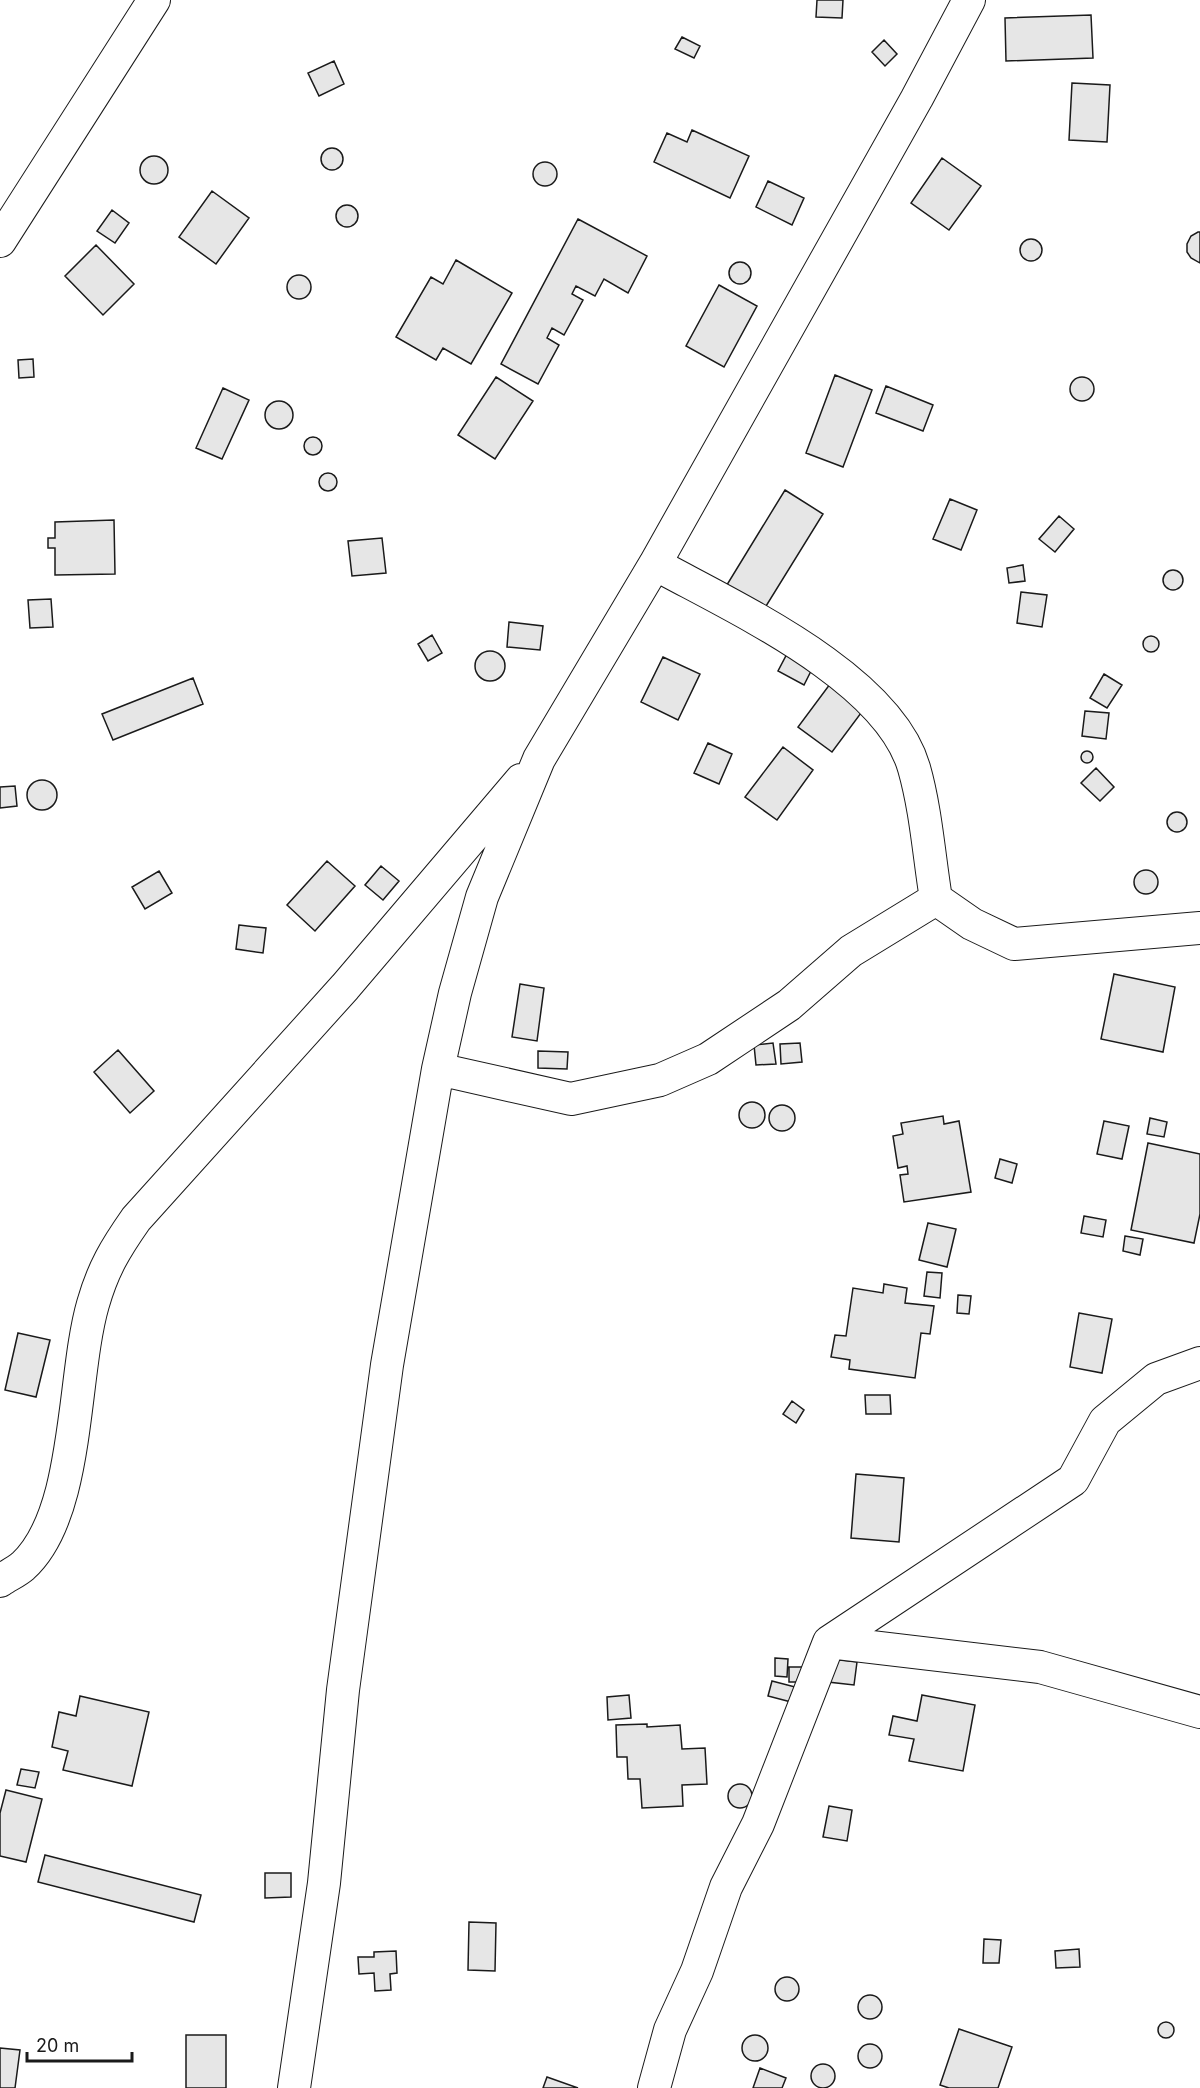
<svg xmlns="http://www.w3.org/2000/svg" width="1200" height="2088" font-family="Inter,sans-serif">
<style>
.building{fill:#e6e6e6;stroke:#1a1a1a;stroke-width:1.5}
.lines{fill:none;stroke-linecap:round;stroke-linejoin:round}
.minor-casing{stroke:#1a1a1a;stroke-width:34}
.minor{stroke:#fff;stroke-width:32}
</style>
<rect width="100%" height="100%" fill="#fff"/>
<path class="building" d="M 817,0 L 843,0 L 842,18 L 816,17 Z
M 1091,15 L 1093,58 L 1006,61 L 1005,18 Z
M 682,37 L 700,46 L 694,58 L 675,49 Z
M 884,40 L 897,54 L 885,66 L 872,52 Z
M 334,61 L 344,84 L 319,96 L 308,73 Z
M 1072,83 L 1110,85 L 1107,142 L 1069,140 Z
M 692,130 L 749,156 L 730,198 L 654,162 L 667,133 L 687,142 Z
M321 159a11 11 0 1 1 22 0a11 11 0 1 1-22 0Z
M140 170a14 14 0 1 1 28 0a14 14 0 1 1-28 0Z
M 942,158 L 981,186 L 949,230 L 911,203 Z
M533 174a12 12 0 1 1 24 0a12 12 0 1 1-24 0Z
M 768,181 L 804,198 L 792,225 L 756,207 Z
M 212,191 L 249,218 L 216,264 L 179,237 Z
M336 216a11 11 0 1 1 22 0a11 11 0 1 1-22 0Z
M 112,210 L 129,223 L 115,243 L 97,231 Z
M 578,219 L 647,256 L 628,293 L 604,279 L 595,296 L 576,286 L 572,294 L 583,300 L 564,335 L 552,328 L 547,338 L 559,345 L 538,384 L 501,364 Z
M 1198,232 L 1200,232 L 1200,263 L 1191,258 L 1187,252 L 1187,244 L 1191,236 Z
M1020 250a11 11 0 1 1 22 0a11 11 0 1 1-22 0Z
M 96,245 L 134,284 L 103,315 L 65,276 Z
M 456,260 L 512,293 L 471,364 L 443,348 L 436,360 L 396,337 L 431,277 L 443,284 Z
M729 273a11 11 0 1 1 22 0a11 11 0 1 1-22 0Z
M287 287a12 12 0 1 1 24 0a12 12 0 1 1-24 0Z
M 719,285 L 757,306 L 724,367 L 686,346 Z
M 33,359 L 34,377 L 19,378 L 18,360 Z
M 835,375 L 872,390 L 843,467 L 806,453 Z
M1070 389a12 12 0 1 1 24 0a12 12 0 1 1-24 0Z
M 496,377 L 533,401 L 495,459 L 458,435 Z
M 886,386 L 933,405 L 923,431 L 876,413 Z
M 223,388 L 249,400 L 222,459 L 196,448 Z
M265 415a14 14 0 1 1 28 0a14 14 0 1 1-28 0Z
M304 446a9 9 0 1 1 18 0a9 9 0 1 1-18 0Z
M319 482a9 9 0 1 1 18 0a9 9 0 1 1-18 0Z
M 785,490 L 823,514 L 763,611 L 725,588 Z
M 950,499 L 977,510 L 961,550 L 933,539 Z
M 1059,516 L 1074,529 L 1055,552 L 1039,539 Z
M 114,520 L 115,574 L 55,575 L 55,548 L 48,548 L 48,538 L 55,538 L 55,522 Z
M 382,538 L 386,573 L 352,576 L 348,541 Z
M 1023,565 L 1025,581 L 1009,583 L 1007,568 Z
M1163 580a10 10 0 1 1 20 0a10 10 0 1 1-20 0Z
M 1021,592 L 1047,595 L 1042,627 L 1017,623 Z
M 51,599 L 53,627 L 30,628 L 28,600 Z
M 509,622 L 543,626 L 540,650 L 507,647 Z
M 432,635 L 442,653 L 428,661 L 418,644 Z
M1143 644a8 8 0 1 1 16 0a8 8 0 1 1-16 0Z
M 789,650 L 815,663 L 804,685 L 778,671 Z
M475 666a15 15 0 1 1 30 0a15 15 0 1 1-30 0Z
M 663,657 L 700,674 L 678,720 L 641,702 Z
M 1104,674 L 1122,685 L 1107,708 L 1090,698 Z
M 193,678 L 203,704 L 113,740 L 102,714 Z
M 833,680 L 867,705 L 832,752 L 798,727 Z
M 1085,711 L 1109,713 L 1106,739 L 1082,736 Z
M 708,743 L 732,754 L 719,784 L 694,773 Z
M 783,747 L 813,770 L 777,820 L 745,797 Z
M1081 757a6 6 0 1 1 12 0a6 6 0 1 1-12 0Z
M 1096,768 L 1114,787 L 1100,801 L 1081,783 Z
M27 795a15 15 0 1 1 30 0a15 15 0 1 1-30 0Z
M 15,786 L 17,806 L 0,808 L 0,787 Z
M1167 822a10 10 0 1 1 20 0a10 10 0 1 1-20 0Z
M 327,861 L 355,886 L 315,931 L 287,905 Z
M 381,866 L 399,881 L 383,900 L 365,885 Z
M1134 882a12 12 0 1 1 24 0a12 12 0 1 1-24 0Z
M 159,871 L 172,893 L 145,909 L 132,887 Z
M 239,925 L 266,928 L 263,953 L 236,949 Z
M 1114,974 L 1175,987 L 1163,1052 L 1101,1039 Z
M 520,984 L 544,988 L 537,1041 L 512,1037 Z
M 773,1043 L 776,1064 L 756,1065 L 754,1045 Z
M 800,1043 L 802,1062 L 781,1064 L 780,1044 Z
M 118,1050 L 154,1091 L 130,1113 L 94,1072 Z
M 538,1051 L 568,1052 L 567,1069 L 538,1068 Z
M739 1115a13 13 0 1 1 26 0a13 13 0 1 1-26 0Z
M769 1118a13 13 0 1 1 26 0a13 13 0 1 1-26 0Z
M 943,1116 L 944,1124 L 959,1121 L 971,1192 L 904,1202 L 900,1175 L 908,1174 L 907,1166 L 898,1168 L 893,1136 L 903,1134 L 901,1123 Z
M 1150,1118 L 1167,1122 L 1164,1137 L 1147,1134 Z
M 1104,1121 L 1129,1126 L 1122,1159 L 1097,1154 Z
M 1148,1143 L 1200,1154 L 1200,1214 L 1194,1243 L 1131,1230 Z
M 1000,1159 L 1017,1164 L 1012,1183 L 995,1178 Z
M 1084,1216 L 1106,1220 L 1103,1237 L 1081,1233 Z
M 928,1223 L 956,1229 L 947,1267 L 919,1260 Z
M 1125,1236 L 1143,1239 L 1140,1255 L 1123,1251 Z
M 927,1272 L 942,1273 L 940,1298 L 924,1296 Z
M 884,1284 L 907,1288 L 905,1303 L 934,1306 L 930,1334 L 921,1333 L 915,1378 L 849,1369 L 850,1360 L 831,1357 L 835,1335 L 846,1336 L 853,1288 L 883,1293 Z
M 958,1295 L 971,1296 L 969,1314 L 957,1313 Z
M 1079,1313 L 1112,1319 L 1102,1373 L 1070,1367 Z
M 18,1333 L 50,1340 L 36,1397 L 5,1390 Z
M 865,1395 L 890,1395 L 891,1414 L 866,1414 Z
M 792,1401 L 804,1410 L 796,1423 L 783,1414 Z
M 856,1474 L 904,1478 L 899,1542 L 851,1538 Z
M 775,1658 L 788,1659 L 787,1677 L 775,1676 Z
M 831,1659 L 857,1662 L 854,1685 L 828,1682 Z
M 789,1667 L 805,1667 L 805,1682 L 789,1682 Z
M 772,1681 L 799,1688 L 795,1703 L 768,1696 Z
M 629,1695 L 631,1718 L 608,1720 L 607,1697 Z
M 922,1695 L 975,1705 L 963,1771 L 909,1761 L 914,1739 L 889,1735 L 893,1716 L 917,1721 Z
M 80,1696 L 149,1712 L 132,1786 L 63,1770 L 68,1751 L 52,1747 L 59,1712 L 76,1716 Z
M 647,1724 L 647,1727 L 680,1725 L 682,1749 L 705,1748 L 707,1784 L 682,1785 L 683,1806 L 642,1808 L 640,1779 L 628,1779 L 627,1757 L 617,1757 L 616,1725 Z
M 21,1769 L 39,1772 L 35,1788 L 17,1785 Z
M728 1796a12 12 0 1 1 24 0a12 12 0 1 1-24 0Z
M 6,1790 L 42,1799 L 26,1862 L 0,1856 L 0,1813 Z
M 829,1806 L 852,1810 L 847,1841 L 823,1837 Z
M 45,1855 L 201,1895 L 194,1922 L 38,1882 Z
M 265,1873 L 291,1873 L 291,1897 L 265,1898 Z
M 469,1922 L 496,1923 L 495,1971 L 468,1970 Z
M 984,1939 L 1001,1940 L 999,1963 L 983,1963 Z
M 1079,1949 L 1080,1967 L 1056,1968 L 1055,1951 Z
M 396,1951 L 397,1973 L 390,1974 L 391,1990 L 375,1991 L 374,1973 L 359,1974 L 358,1957 L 374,1957 L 374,1952 Z
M775 1989a12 12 0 1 1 24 0a12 12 0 1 1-24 0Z
M858 2007a12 12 0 1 1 24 0a12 12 0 1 1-24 0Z
M1158 2030a8 8 0 1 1 16 0a8 8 0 1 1-16 0Z
M 959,2029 L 1012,2047 L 998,2088 L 949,2088 L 940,2085 Z
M 186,2035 L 226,2035 L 226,2088 L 186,2088 Z
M742 2048a13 13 0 1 1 26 0a13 13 0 1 1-26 0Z
M858 2056a12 12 0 1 1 24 0a12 12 0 1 1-24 0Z
M 0,2048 L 20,2050 L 15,2088 L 0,2088 Z
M811 2076a12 12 0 1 1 24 0a12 12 0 1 1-24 0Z
M 760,2068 L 786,2078 L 782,2088 L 753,2088 Z
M 547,2077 L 578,2088 L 543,2088 Z"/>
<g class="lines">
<defs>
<path id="minor" d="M 0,241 L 154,0
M 655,564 C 733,607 888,677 914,768 C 926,810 929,856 936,899
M 438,1069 L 571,1099 L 660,1080 L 708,1059 L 789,1005 L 851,951 L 936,899 L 972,924 L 1014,944 L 1200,928
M 0,1581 C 7,1576 16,1572 23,1566 C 80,1514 72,1376 93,1304 C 103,1269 115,1249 136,1219 L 345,987 L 521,780
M 829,1642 L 1040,1667 L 1200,1712
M 294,2088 L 324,1883 L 343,1690 L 387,1365 L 438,1069 L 455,993 L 482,897 L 539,759 L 655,564 L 917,98 L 969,0
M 654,2088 L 670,2030 L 697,1971 L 726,1887 L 758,1824 L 829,1642 L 1073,1480 L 1105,1421 L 1156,1379 L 1200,1363"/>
</defs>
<use href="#minor" class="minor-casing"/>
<use href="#minor" class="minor"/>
</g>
<path d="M27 2052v9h105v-9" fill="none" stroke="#1a1a1a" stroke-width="3"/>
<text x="36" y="2052" font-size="18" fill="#1a1a1a" stroke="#ffffff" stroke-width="4.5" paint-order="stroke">20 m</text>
</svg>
